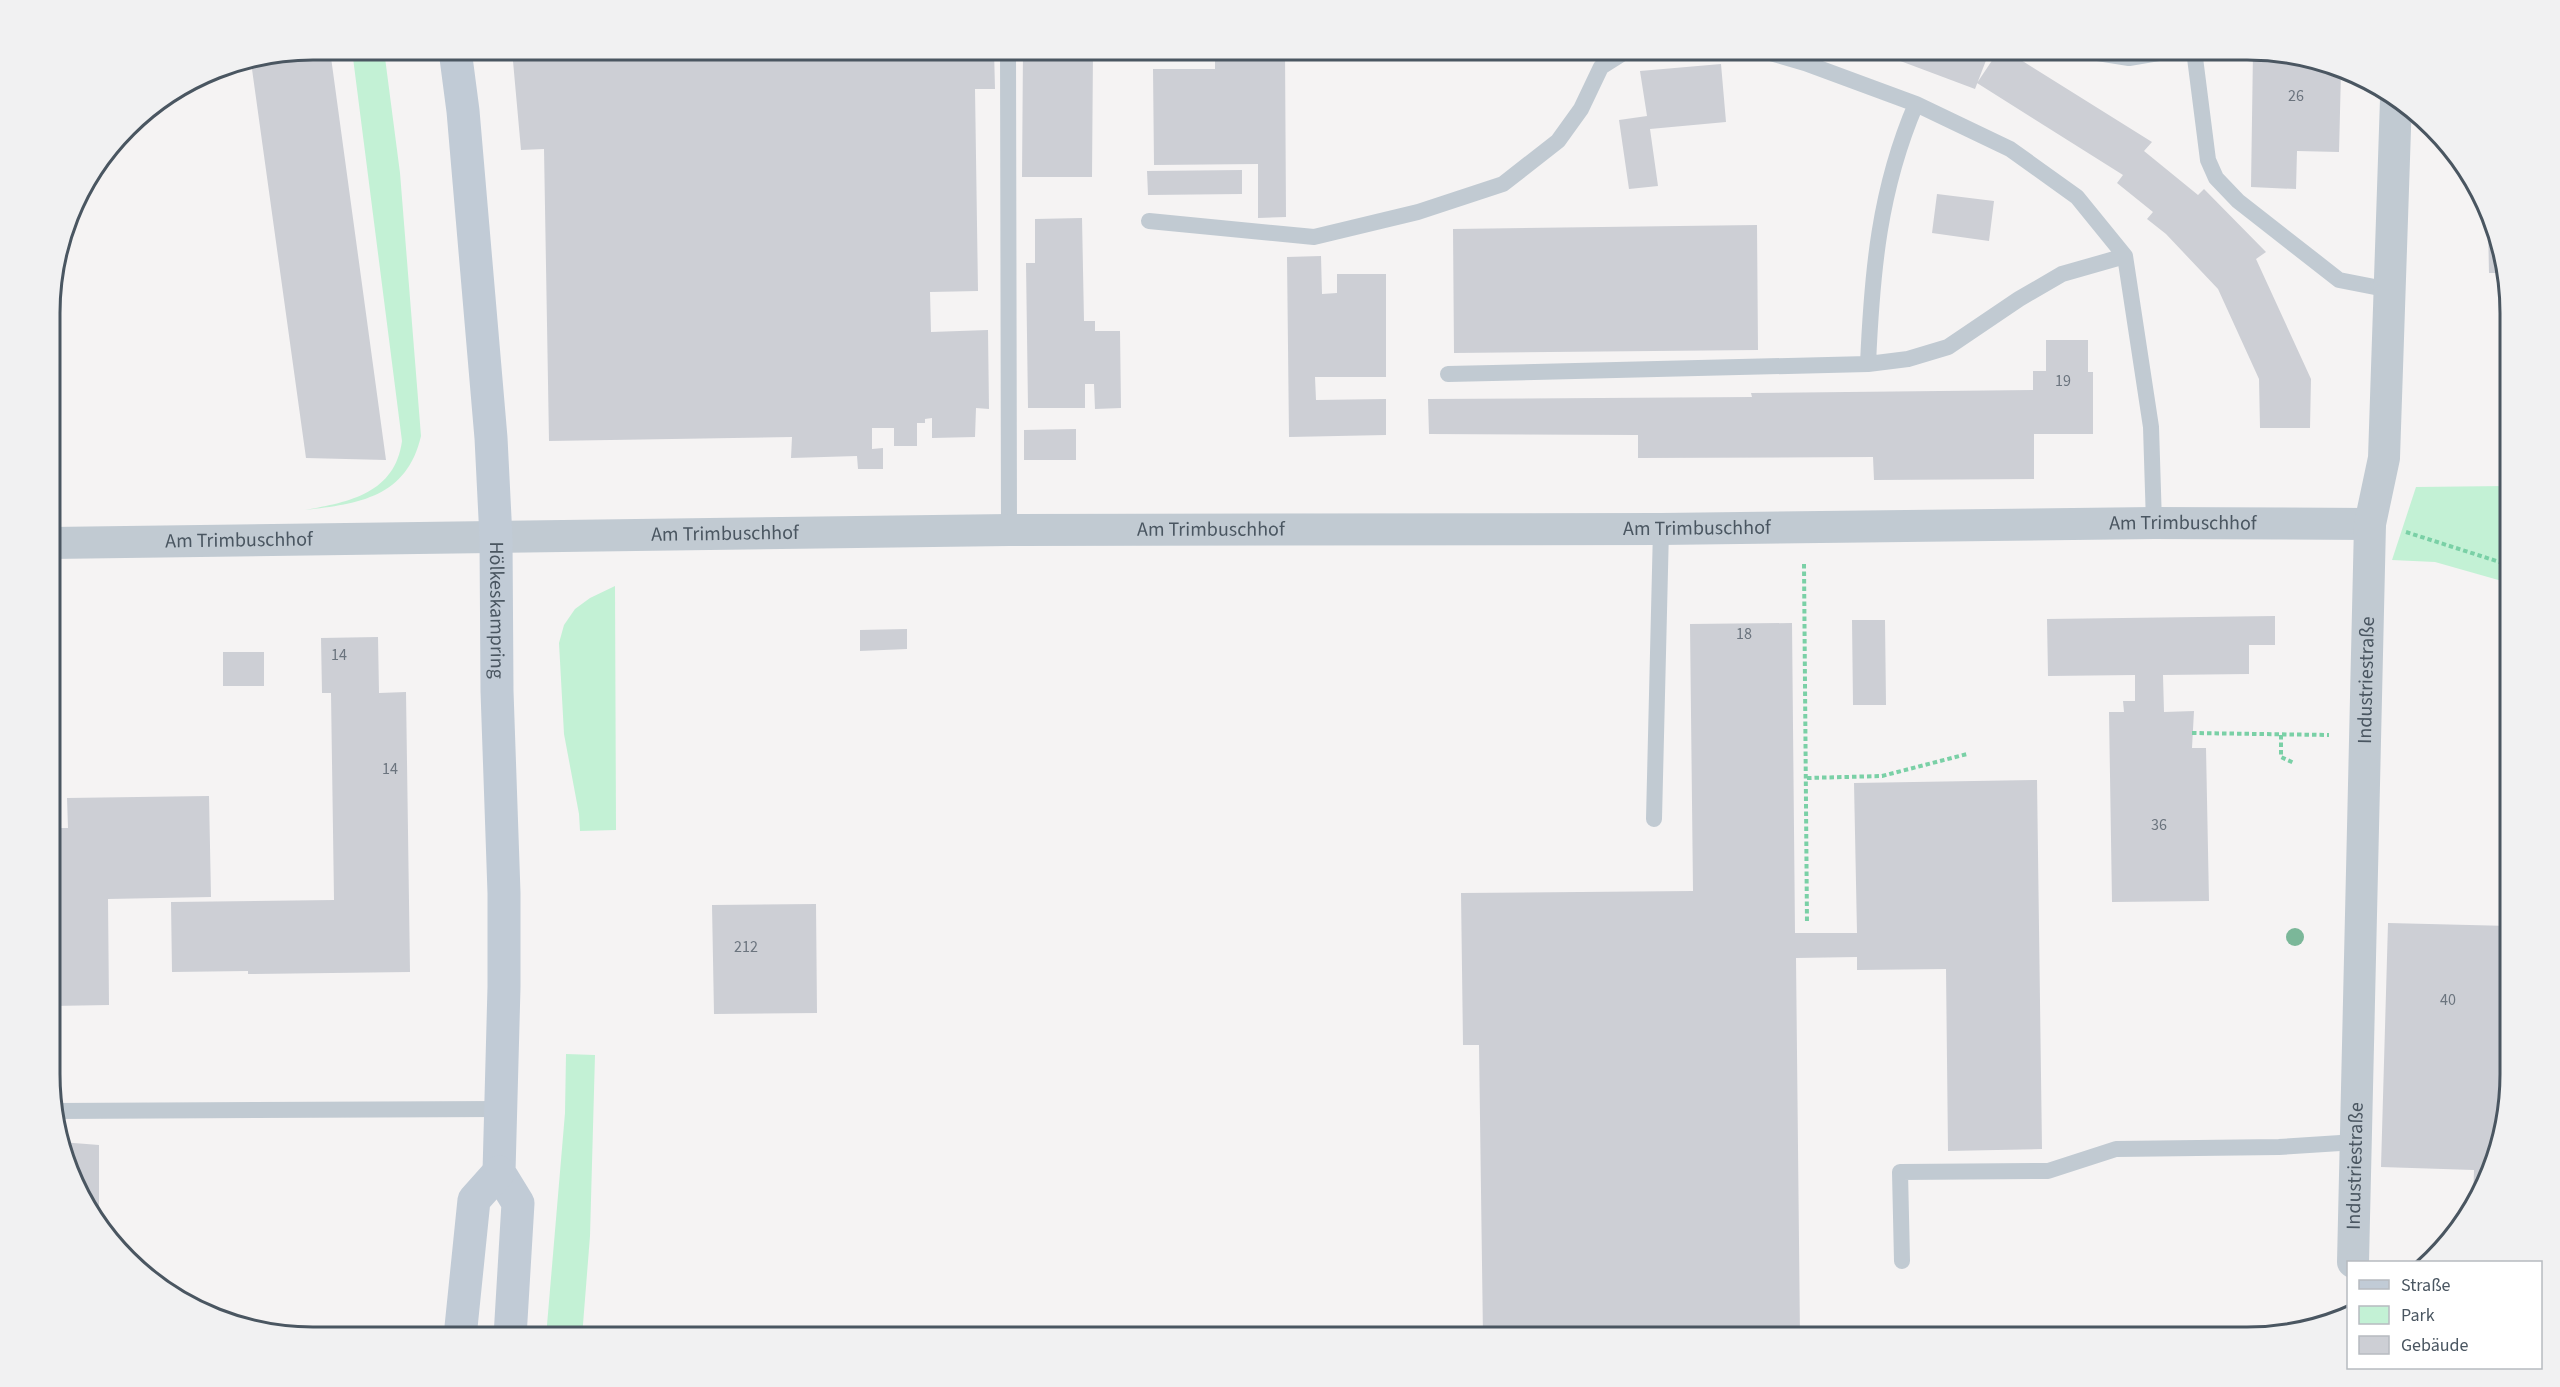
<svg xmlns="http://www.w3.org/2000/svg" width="2560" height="1387" font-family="'Source Sans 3',sans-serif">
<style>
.green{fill:#c3f1d5}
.building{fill:#cdcfd5}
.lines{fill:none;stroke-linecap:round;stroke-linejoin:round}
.path{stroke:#7ad0a6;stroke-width:4;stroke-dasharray:4.5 3;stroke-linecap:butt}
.service{stroke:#c1cad2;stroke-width:16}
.minor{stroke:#c1cad2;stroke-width:32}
.secondary{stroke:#c1cbd6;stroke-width:33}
.tree{fill:#7bb799}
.labels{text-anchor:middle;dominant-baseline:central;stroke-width:4.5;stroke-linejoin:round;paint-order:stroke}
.number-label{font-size:16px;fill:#6b747e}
.street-label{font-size:20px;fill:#4a5661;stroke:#fff}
.rim{fill:none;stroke:#4a5661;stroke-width:3}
</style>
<rect width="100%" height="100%" fill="#f5f3f3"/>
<path class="green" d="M 352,50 L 384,50 L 400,173 L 421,436 C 407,497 359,504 305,510 C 350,502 395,493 402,441 Z
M 2509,484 L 2509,583 L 2435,562 L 2392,560 L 2416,487 L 2505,486 Z
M 615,586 L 616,830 L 580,831 L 579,814 L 564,734 L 559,643 L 564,625 L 575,609 L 590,598 Z
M 566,1054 L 595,1055 L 590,1236 L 582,1337 L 546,1337 L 565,1113 Z"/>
<path class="building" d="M 313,50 L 330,50 L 386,460 L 306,458 L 251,62 Z
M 512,50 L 994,50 L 995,89 L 975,89 L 978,291 L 930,292 L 931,332 L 988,330 L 989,409 L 976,408 L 975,437 L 932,438 L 932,418 L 925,419 L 925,423 L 917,423 L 917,446 L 894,446 L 894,428 L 872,428 L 872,449 L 883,448 L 883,469 L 858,469 L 857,456 L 791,458 L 792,437 L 549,441 L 544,149 L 521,150 Z
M 1023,50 L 1093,50 L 1092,177 L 1022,177 Z
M 1215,50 L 1285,50 L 1286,217 L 1258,218 L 1258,164 L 1154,165 L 1153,69 L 1215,69 Z
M 1871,50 L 1990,50 L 1975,89 Z
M 1999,50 L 2005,50 L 2152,142 L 2144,151 L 2198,195 L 2204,189 L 2266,252 L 2256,259 L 2311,379 L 2310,428 L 2260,428 L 2259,379 L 2218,289 L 2166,234 L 2147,219 L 2153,212 L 2117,183 L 2123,175 L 1977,83 Z
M 2253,51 L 2341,72 L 2339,152 L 2297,151 L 2296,189 L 2251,187 Z
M 1721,64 L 1726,122 L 1650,129 L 1658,186 L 1629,189 L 1619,120 L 1647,116 L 1640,71 Z
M 1242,170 L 1242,194 L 1148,195 L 1147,171 Z
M 1937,194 L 1994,201 L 1989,241 L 1932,233 Z
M 1082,218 L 1084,321 L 1095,321 L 1095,331 L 1120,331 L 1121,408 L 1095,409 L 1094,384 L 1085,384 L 1085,408 L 1028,408 L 1026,263 L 1035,263 L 1035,219 Z
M 1757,225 L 1758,350 L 1454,353 L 1453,229 Z
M 2488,225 L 2506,273 L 2489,273 Z
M 1321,256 L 1322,294 L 1337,293 L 1337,274 L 1386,274 L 1386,377 L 1315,377 L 1316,400 L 1386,399 L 1386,435 L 1289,437 L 1287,257 Z
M 2046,340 L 2088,340 L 2088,372 L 2093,372 L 2093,434 L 2034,434 L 2034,479 L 1874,480 L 1873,457 L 1638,458 L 1638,435 L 1429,434 L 1428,399 L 1752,397 L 1751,393 L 2033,390 L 2033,371 L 2046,371 Z
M 1076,429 L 1076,460 L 1024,460 L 1024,430 Z
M 2275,616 L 2275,645 L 2249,645 L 2249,674 L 2163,675 L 2164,712 L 2194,711 L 2192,748 L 2206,748 L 2209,901 L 2112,902 L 2109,712 L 2124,712 L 2123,701 L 2135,701 L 2135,675 L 2048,676 L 2047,619 Z
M 1852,620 L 1885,620 L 1886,705 L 1853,705 Z
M 1792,623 L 1795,933 L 1857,933 L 1854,783 L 2037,780 L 2042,1149 L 1948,1151 L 1946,969 L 1857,970 L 1857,957 L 1796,958 L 1800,1337 L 1483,1337 L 1479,1045 L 1463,1045 L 1461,893 L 1693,891 L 1690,624 Z
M 907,629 L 907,649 L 860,651 L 860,630 Z
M 378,637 L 379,693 L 406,692 L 410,972 L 248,974 L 248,971 L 172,972 L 171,902 L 334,900 L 331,693 L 322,693 L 321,638 Z
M 223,652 L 264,652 L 264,686 L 223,686 Z
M 209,796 L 211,897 L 108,899 L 109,1005 L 52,1006 L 51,828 L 68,828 L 67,798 Z
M 816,904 L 817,1013 L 714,1014 L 712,905 Z
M 2388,923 L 2510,926 L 2510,1074 L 2483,1191 L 2476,1201 L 2473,1201 L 2474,1170 L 2381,1167 Z
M 61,1142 L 99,1145 L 99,1226 L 70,1175 Z"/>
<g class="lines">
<path class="path" d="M 2406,532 L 2509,565
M 1804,564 L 1807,924
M 2192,733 L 2329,735
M 2281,735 L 2281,757 L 2294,763
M 1807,778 L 1882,776 L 1967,754"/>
<path class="service" d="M 1008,50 L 1009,530
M 1760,50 L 1805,63 L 1916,104 L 2010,149 L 2077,197 L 2125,256 L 2151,427 L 2154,523
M 2079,50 L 2129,58 L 2176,50
M 2194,50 L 2208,160 L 2216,178 L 2238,201 L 2339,280 L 2390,290
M 1149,221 L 1314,237 L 1418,212 L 1503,184 L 1558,141 L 1581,109 L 1601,67 L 1628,50
M 1868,364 C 1872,272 1879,190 1916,104
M 1448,374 L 1868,364 L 1908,359 L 1948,347 L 2019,299 L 2062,274 L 2125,256
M 1654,819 L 1661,529
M 53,1111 L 500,1109
M 1902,1261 L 1900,1172 L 2048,1171 L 2116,1149 L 2279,1147 L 2356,1142"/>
<g class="minor">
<path id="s1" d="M 51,543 L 1009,530 L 1661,529 L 2154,523 L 2370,524"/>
<path id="s2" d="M 2353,1262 L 2370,524 L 2384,458 L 2396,99"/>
</g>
<g class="secondary">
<path id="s3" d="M 455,50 L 463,111 L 491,438 L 496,538 L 497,691 L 504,893 L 504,987 L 499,1172 L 518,1203 L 510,1337"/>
<path d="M 460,1337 L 474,1200 L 499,1172"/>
</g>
</g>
<circle class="tree" cx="2295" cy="937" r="9"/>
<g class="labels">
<g class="number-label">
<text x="2296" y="96">26</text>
<text x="2063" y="381">19</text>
<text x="1744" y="634">18</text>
<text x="339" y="655">14</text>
<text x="390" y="769">14</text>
<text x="2159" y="825">36</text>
<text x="746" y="947">212</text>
<text x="2448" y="1000">40</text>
</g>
<g class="street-label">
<text stroke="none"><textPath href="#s1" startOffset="2132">Am Trimbuschhof</textPath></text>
<text stroke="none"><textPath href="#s1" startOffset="1646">Am Trimbuschhof</textPath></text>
<text stroke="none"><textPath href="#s1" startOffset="1160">Am Trimbuschhof</textPath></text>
<text stroke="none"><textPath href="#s1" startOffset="674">Am Trimbuschhof</textPath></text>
<text stroke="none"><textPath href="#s1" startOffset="188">Am Trimbuschhof</textPath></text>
<text stroke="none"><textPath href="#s3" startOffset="562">Hölkeskampring</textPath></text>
<text stroke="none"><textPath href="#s2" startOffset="582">Industriestraße</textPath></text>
<text stroke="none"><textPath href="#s2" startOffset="96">Industriestraße</textPath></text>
</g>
</g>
<path d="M0 0H2560V1387H0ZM313 60H2247A253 253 0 0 1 2500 313V1074A253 253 0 0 1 2247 1327H313A253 253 0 0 1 60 1074V313A253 253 0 0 1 313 60Z" fill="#f1f1f2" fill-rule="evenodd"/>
<path class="rim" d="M313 60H2247A253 253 0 0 1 2500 313V1074A253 253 0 0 1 2247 1327H313A253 253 0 0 1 60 1074V313A253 253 0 0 1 313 60Z"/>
<rect x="2347" y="1261" width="195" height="108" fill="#ffffff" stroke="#b7bbc0" stroke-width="1.5"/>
<rect x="2359" y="1280" width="30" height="9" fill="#c1cbd6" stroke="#b7bbc0" stroke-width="1.5"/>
<text x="2401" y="1291" font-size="18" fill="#4a5661">Straße</text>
<rect x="2359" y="1306" width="30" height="18" fill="#c3f1d5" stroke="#b7bbc0" stroke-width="1.5"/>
<text x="2401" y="1321" font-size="18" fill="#4a5661">Park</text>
<rect x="2359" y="1336" width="30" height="18" fill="#cdcfd5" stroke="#b7bbc0" stroke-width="1.5"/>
<text x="2401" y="1351" font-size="18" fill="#4a5661">Gebäude</text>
</svg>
